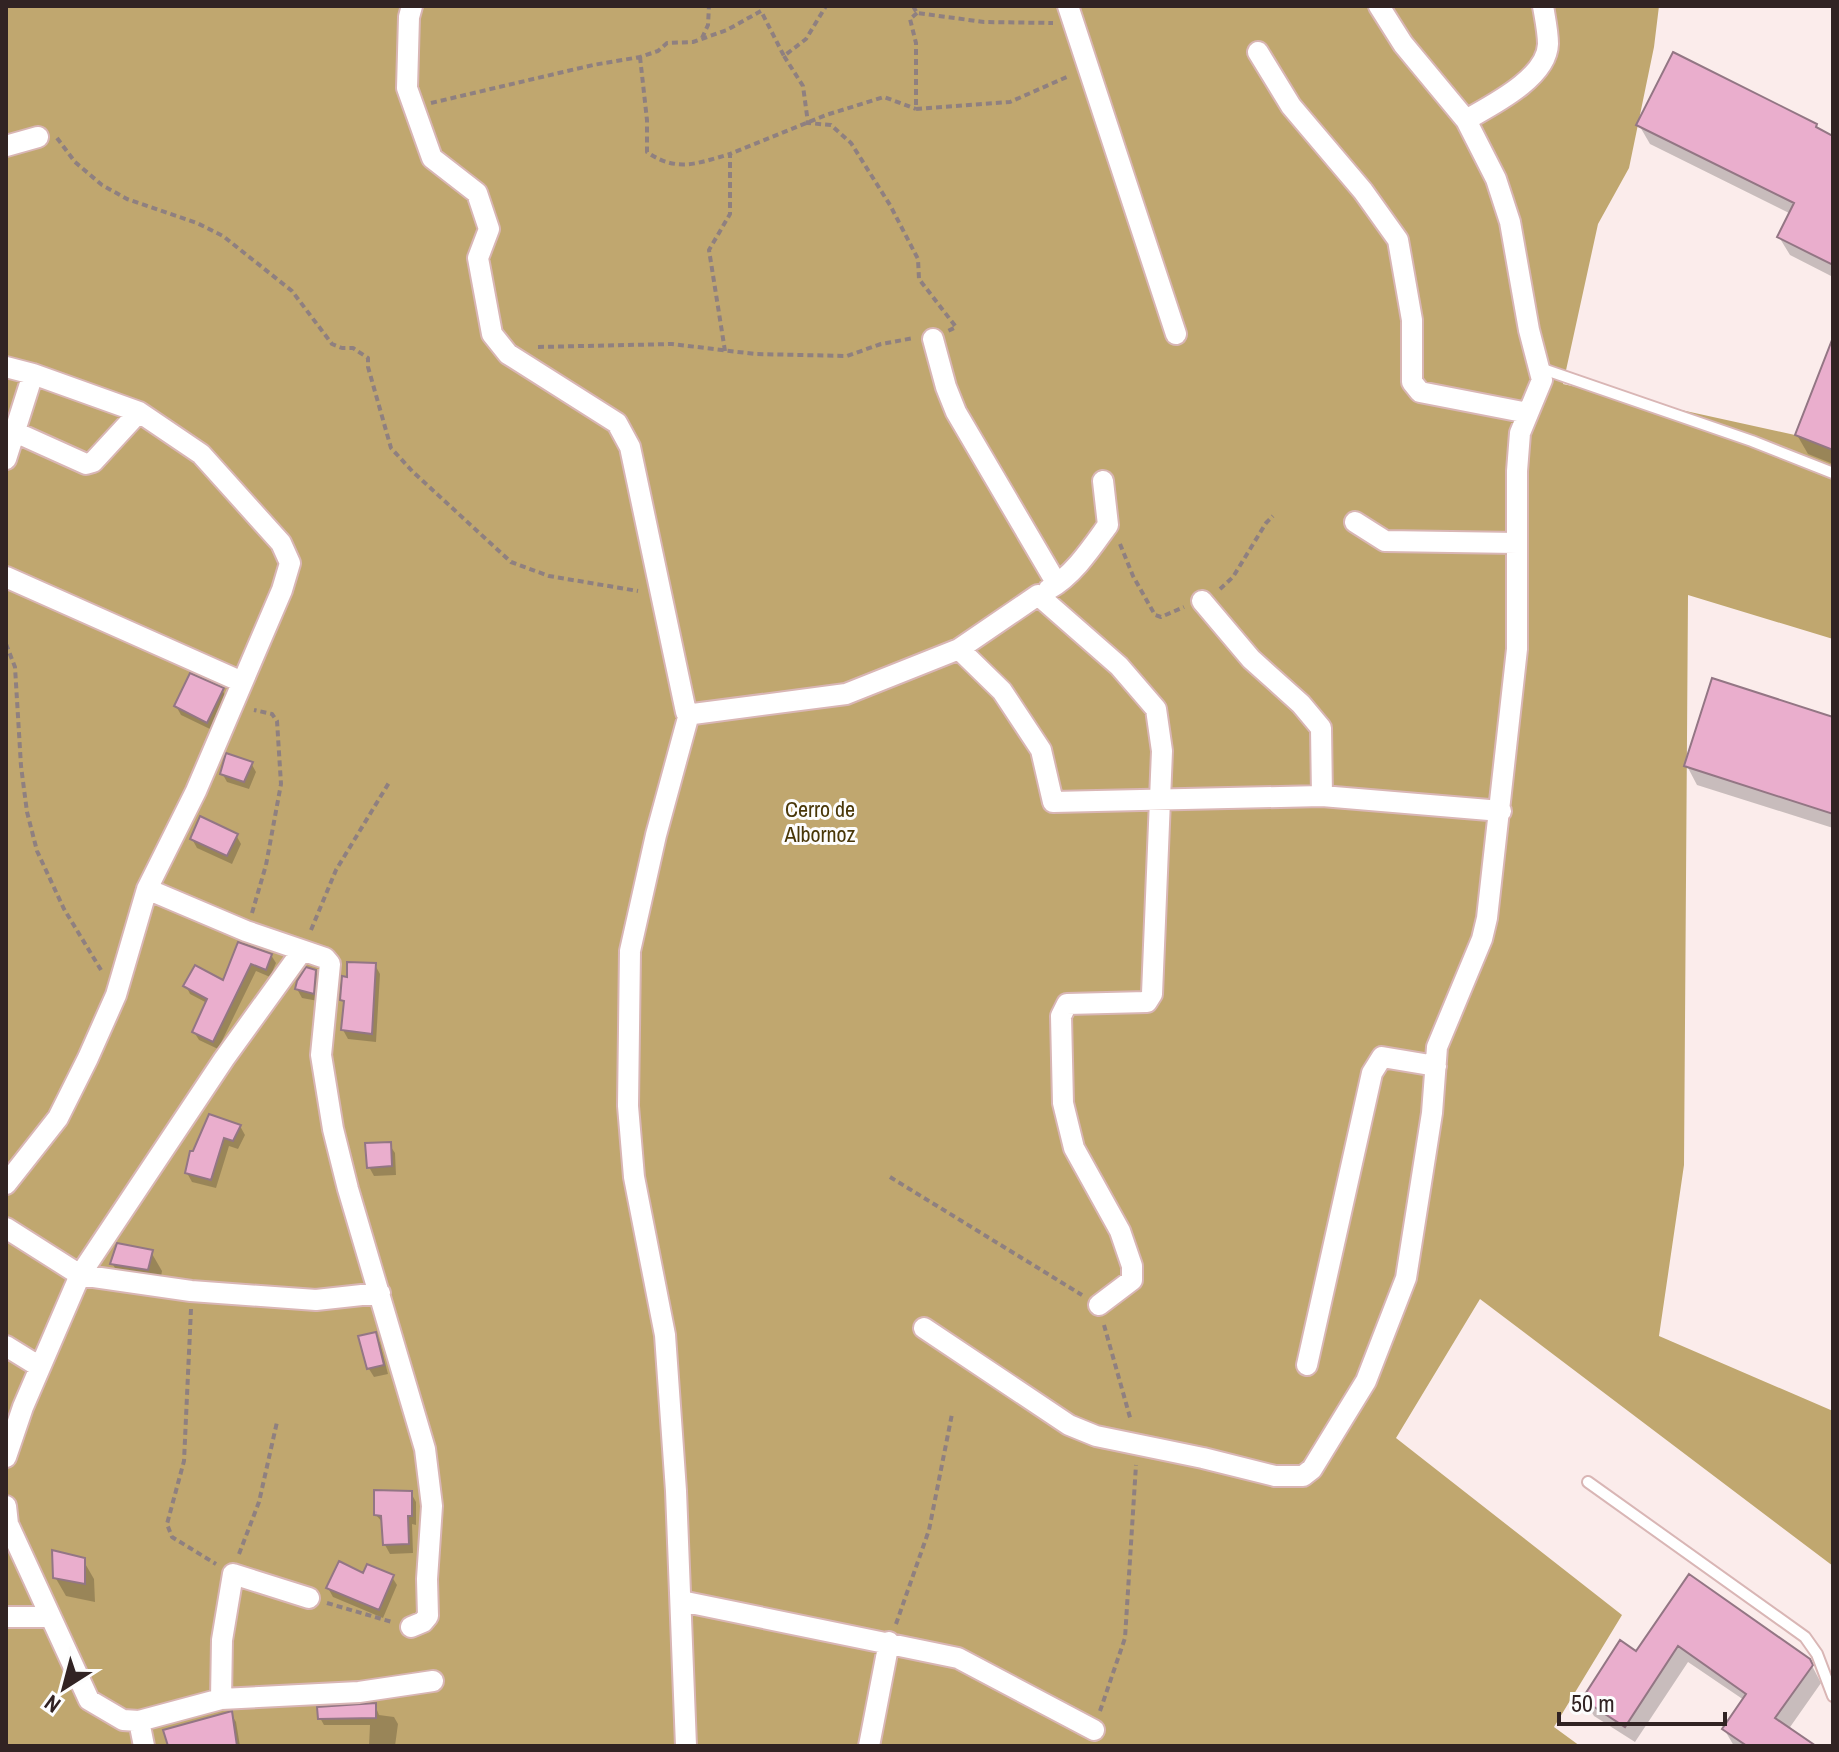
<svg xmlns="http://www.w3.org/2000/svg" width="1839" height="1752" font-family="'Archivo Narrow',sans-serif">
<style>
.forest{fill:#c0a76f}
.shadow{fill:#0003}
.building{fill:#eaaecd;stroke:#937684;stroke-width:2}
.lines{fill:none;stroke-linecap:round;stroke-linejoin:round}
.service-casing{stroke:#d9b6b5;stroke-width:14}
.minor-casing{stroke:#d9b6b5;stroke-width:24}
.path{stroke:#8f8080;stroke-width:4;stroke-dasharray:6 4;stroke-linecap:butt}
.service{stroke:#fff;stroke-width:10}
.minor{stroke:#fff;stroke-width:20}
.labels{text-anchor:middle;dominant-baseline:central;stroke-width:6;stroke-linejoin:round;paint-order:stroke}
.park-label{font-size:22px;fill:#493708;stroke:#fdfdfd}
</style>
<rect width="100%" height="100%" fill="#fbeceb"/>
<path class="forest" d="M 6,6 L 1659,6 L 1654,47 L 1629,168 L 1598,224 L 1563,384 L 1795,435 L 1833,450 L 1833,639 L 1688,595 L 1684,1165 L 1659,1336 L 1833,1411 L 1833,1566 L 1480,1299 L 1396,1438 L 1622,1615 L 1554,1727 L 1580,1746 L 6,1746 Z"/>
<path class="shadow" d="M 1639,125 L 1833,136 L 1833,277 L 1790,255 L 1779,237 L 1791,214 L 1650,144 Z
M 1833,342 L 1833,464 L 1808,454 L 1797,435 Z
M 222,690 L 227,698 L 212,730 L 181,715 L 176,706 Z
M 1833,719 L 1833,828 L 1697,785 L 1687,766 Z
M 251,763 L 256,772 L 249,789 L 227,782 L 222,773 Z
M 236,835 L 241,844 L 232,864 L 197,848 L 192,839 Z
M 239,944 L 271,955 L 276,963 L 270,977 L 256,971 L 218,1049 L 199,1040 L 194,1032 L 207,1003 L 190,994 L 186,986 L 224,983 Z
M 375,965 L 380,974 L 376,1042 L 348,1039 L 343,1030 L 346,1006 L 342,999 L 348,979 Z
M 315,971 L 320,980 L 318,1001 L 302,998 L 297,989 Z
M 240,1126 L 245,1135 L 238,1149 L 229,1146 L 216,1188 L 192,1182 L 187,1173 L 194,1154 Z
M 389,1144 L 395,1153 L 396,1175 L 374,1176 L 369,1167 Z
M 151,1252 L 162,1271 L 159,1288 L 123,1282 L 112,1263 Z
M 375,1334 L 380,1343 L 388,1374 L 374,1377 L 369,1369 L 361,1337 Z
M 411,1493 L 416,1502 L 416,1525 L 412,1524 L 413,1553 L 390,1554 L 385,1545 L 384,1524 L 376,1515 Z
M 83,1560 L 94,1579 L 95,1602 L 66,1596 L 55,1577 Z
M 364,1576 L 392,1577 L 397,1585 L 383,1618 L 333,1597 L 328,1588 Z
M 1689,1577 L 1809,1660 L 1821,1683 L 1788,1730 L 1813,1746 L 1734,1746 L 1724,1729 L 1744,1700 L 1688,1662 L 1635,1742 L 1594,1716 L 1584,1699 L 1636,1653 Z
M 375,1705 L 379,1715 L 394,1717 L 398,1724 L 395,1746 L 369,1746 L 370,1725 L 324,1725 L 320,1718 Z
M 231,1714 L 236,1722 L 240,1746 L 170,1746 Z"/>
<path class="building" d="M 1673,52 L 1817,124 L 1816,127 L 1833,136 L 1833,265 L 1777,237 L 1794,203 L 1636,125 Z
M 1832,340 L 1833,340 L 1833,450 L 1795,435 Z
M 190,673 L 224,688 L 207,723 L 174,706 Z
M 1712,678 L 1833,717 L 1833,814 L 1684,766 Z
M 226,753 L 253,762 L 244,782 L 220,774 Z
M 200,816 L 238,834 L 227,856 L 190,839 Z
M 238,942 L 272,954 L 266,970 L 251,964 L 213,1042 L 192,1032 L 207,999 L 183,986 L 195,965 L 223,980 Z
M 347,962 L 376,963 L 372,1034 L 341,1030 L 344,1001 L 340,1000 L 342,976 L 347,977 Z
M 306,967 L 316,970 L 314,994 L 295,989 L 297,981 Z
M 209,1114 L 241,1125 L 233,1141 L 224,1138 L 211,1180 L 185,1173 L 190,1151 L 193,1151 Z
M 391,1142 L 392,1166 L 367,1168 L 365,1143 Z
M 117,1243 L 153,1250 L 148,1270 L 110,1264 Z
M 376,1332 L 384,1365 L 367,1369 L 358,1336 Z
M 374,1490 L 412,1491 L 412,1516 L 408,1516 L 409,1544 L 383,1545 L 381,1516 L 374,1515 Z
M 52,1550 L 85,1558 L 85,1584 L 53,1578 Z
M 339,1561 L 363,1573 L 367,1564 L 394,1575 L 379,1610 L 326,1588 Z
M 1689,1574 L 1810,1659 L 1813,1665 L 1775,1718 L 1816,1746 L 1747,1746 L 1722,1729 L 1746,1694 L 1678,1646 L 1625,1727 L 1582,1699 L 1620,1640 L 1636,1651 Z
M 376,1703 L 376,1718 L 318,1719 L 317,1707 Z
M 232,1711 L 237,1746 L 168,1746 L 163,1730 Z"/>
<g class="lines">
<defs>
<path id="service" d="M 1540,368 L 1752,441 L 1833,473
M 1588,1482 L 1805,1637 L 1817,1654 L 1833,1696"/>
<path id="minor" d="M 412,6 L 409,17 L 407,88 L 432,158 L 477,193 L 489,229 L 478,258 L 492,334 L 508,354 L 617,423 L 630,447 L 686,712 L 693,714 L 846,694 L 959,649 L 1038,595 L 1119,666 L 1156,709 L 1162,751 L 1152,994 L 1147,1002 L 1067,1004 L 1061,1016 L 1063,1103 L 1074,1148 L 1120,1231 L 1132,1266 L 1132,1280 L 1099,1305
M 1068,6 L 1176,334
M 1258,52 L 1291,106 L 1363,191 L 1398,240 L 1412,320 L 1412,382 L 1420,392 L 1528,413
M 1466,120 C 1492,105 1547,78 1548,44 C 1548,32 1545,18 1543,6
M 6,146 L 38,137
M 933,339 L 946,387 L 956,412 L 1057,584
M 6,367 L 33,374 L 139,412 L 201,454 L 281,543 L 290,563 L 282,590 L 196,791 L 147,889 L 116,995 L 88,1058 L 58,1118 L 6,1184
M 15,432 L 86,464 L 93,462 L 139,412
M 6,459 L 33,374
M 1355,522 L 1385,541 L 1517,543
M 6,577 L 242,682
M 1049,589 C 1074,575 1092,547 1108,525 L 1103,481
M 1202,601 L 1251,659 L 1301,704 L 1321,728 L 1322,796
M 959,649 L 1002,691 L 1041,750 L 1053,802 L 1322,796 L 1501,811
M 147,889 L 246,931 L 325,958 L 330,964 L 321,1055 L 333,1129 L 348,1189 L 425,1449 L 432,1506 L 427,1579 L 428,1616 L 423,1622 L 411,1627
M 6,1228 L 80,1275 L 191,1291 L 316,1300 L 380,1293
M 924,1328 L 1069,1425 L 1096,1436 L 1203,1458 L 1275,1476 L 1303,1476 L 1312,1469 L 1366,1381 L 1406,1278 L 1432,1113 L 1437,1047 L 1482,939 L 1487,918 L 1517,649 L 1517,471 L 1520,433 L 1542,380 L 1529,330 L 1510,222 L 1496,179 L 1466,120 L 1403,44 L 1379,6
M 6,1346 L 40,1367
M 1307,1365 L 1372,1073 L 1382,1057 L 1436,1066
M 6,1457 L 23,1407 L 80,1275 L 224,1059 L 302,951
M 6,1506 L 8,1524 L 89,1700 L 123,1720 L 139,1721 L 221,1699 L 359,1692 L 433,1681
M 681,1601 L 958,1658 L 1094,1730
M 6,1617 L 49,1617
M 221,1699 L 222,1640 L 233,1574 L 309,1598
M 139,1721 L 144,1746
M 686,1746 L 676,1491 L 665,1335 L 634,1177 L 628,1106 L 630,951 L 656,835 L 689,714
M 869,1746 L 889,1642"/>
</defs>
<use href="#service" class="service-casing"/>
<use href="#minor" class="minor-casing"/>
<path class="path" d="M 913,6 L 917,13 L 984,22 L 1053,23
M 917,13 L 910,19 L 916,43 L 916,109 L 1010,102 L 1069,76
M 702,38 L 708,25 L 709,6
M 784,56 L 803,86 L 808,123 L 831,125 L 851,143 L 890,205 L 918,259 L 919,279 L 956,327 L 948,331
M 640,57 L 647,120 L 647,152 C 677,173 698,163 730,154
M 431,103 L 593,65 L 640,57 L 658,51 L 667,43 L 693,42 L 727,30 L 761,11 L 784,56 L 806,39 L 826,6
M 57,138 L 75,162 L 102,185 L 127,199 L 197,223 L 223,236 L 292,291 L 332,344 L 342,348 L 353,348 L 368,358 L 368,367 L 391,448 L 413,472 L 511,562 L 549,576 L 638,591
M 538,347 L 672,344 L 755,354 L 847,356 L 881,344 L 914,338
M 725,351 L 709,250 L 730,214 L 730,154 L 826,115 L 884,97 L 916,109
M 1120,544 L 1133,576 L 1155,615 L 1161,617 L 1184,607
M 1220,589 L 1233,577 L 1266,523 L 1273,516
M 6,644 L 15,667 L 21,766 L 27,812 L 37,851 L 64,909 L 101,970
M 252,913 L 266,865 L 281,784 L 277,721 L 272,714 L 254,710
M 311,930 L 336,870 L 390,781
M 890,1177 L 1082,1295
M 191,1309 L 184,1461 L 167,1524 L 172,1537 L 216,1564
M 1104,1325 L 1131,1421
M 239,1554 L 259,1502 L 277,1422
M 327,1603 L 392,1622
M 896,1624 L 929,1530 L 952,1414
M 1100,1711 L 1125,1638 L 1136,1465"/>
<use href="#service" class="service"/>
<use href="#minor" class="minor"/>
</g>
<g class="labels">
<g class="park-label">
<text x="820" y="809">Cerro de<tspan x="820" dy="25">Albornoz</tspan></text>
</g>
</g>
<rect width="1839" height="1752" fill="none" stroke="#312323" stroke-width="16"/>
<g transform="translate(64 1688) rotate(216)" stroke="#fdfdfd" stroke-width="6" paint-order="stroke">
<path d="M0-6L14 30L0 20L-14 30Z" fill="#312323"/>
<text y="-12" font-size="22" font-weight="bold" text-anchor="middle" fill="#312323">N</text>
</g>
<path d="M1559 1712v12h166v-12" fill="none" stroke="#312323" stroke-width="4"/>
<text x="1571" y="1712" font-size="24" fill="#312323" stroke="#fdfdfd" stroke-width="6" paint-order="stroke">50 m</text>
</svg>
